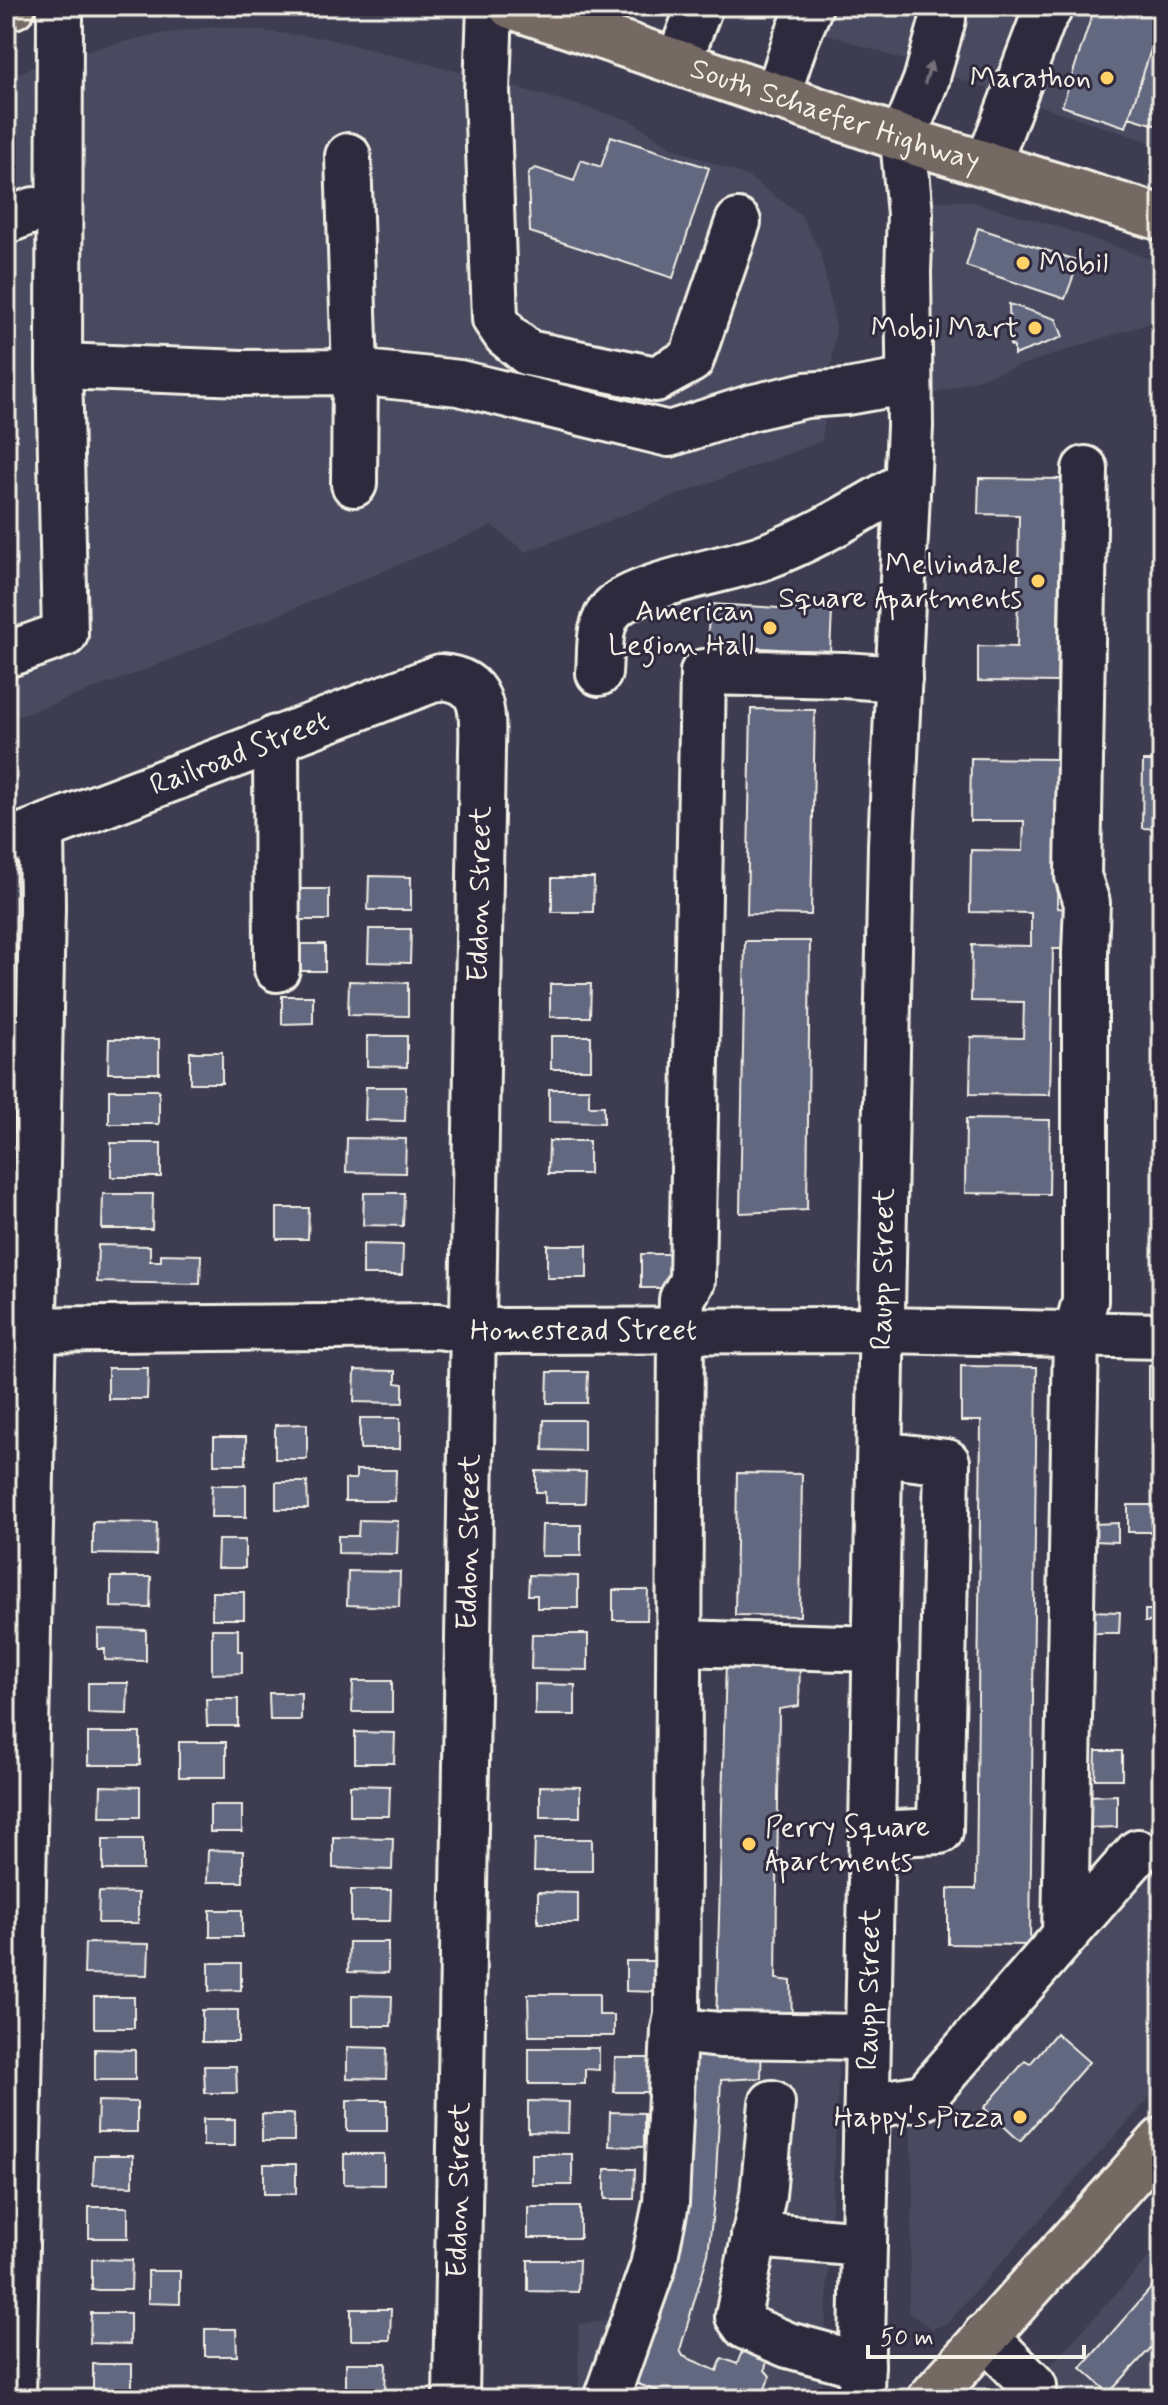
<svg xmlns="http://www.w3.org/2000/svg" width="1168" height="2405" font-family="Mynerve,sans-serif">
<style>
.built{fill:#49495f}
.building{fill:#626780;stroke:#f4f1e8;stroke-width:2}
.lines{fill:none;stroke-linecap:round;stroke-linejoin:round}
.minor-casing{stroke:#f4f1e8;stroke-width:50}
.major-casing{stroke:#f4f1e8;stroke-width:50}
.minor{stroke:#2f2a3d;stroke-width:44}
.major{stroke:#756964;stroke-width:44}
.oneway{fill:#747079}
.poi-dot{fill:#ffd166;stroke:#2f2a3d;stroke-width:3}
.labels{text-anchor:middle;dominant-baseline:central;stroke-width:6;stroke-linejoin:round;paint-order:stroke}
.poi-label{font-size:30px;fill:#f4f1e8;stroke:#2f2a3d;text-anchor:end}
.street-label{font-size:30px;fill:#f4f1e8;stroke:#2f2a3d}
</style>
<rect width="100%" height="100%" fill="#3e3c51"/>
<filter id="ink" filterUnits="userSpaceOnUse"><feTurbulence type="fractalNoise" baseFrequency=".0125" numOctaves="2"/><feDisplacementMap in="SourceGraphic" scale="16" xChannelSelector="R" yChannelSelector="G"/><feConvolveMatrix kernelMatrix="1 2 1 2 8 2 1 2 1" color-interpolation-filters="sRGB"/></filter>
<g filter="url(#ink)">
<path class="built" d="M 745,6 L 1162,6 L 1162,146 L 986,88 Z
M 215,26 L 325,38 L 487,79 L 630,120 L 673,148 L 747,176 L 801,215 L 820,251 L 836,327 L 822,441 L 525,552 L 492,526 L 148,669 L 6,721 L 6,78 L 58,57 L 153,35 Z
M 935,201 L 969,201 L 1053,225 L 1162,263 L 1162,319 L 927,396 Z
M 1162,1866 L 1162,2084 L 947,2323 L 933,2329 L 908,2313 L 913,2194 L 910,2123 L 1115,1890 L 1141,1869 Z
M 658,2039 L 840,2046 L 822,2399 L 597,2399 L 597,2396 L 579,2395 L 579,2324 L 624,2317 L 652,2189 Z
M 1150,2256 L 1162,2261 L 1162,2399 L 1020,2399 Z"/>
<path class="building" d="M 1095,6 L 1162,6 L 1162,15 L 1126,127 L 1062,106 Z
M 1151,50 L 1162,54 L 1162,127 L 1129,117 Z
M 611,136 L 709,168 L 673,278 L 530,232 L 528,177 L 530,171 L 536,168 L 574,181 L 581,160 L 601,167 Z
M 978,228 L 1079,261 L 1065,299 L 966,266 Z
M 1009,304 L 1056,319 L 1063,337 L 1014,355 L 1014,347 L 1010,345 Z
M 979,478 L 1061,479 L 1057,682 L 978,681 L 978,646 L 1017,647 L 1019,515 L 978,514 Z
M 710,604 L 832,611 L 830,652 L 707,645 Z
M 751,709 L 815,710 L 811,915 L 747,914 Z
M 971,758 L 1060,759 L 1057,908 L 1077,909 L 1076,949 L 1053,949 L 1050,1095 L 970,1094 L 971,1037 L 1023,1038 L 1024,1002 L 971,1001 L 972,945 L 1031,946 L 1031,913 L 970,912 L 971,850 L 1023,851 L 1024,821 L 970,821 Z
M 1143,761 L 1162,761 L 1162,829 L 1142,828 Z
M 369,876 L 411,877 L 411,910 L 368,910 Z
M 552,878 L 594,878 L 593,912 L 552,912 Z
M 297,889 L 329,889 L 329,920 L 297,920 Z
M 369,929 L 411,929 L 410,963 L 368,962 Z
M 745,941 L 810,941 L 807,1210 L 740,1213 Z
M 293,944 L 325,944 L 325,971 L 293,971 Z
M 349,981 L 408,983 L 408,1016 L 348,1015 Z
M 550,984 L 591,984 L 590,1017 L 550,1017 Z
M 282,996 L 313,996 L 313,1023 L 282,1024 Z
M 367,1036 L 407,1036 L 407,1067 L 367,1066 Z
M 551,1036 L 591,1036 L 591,1069 L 551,1069 Z
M 109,1039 L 159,1039 L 159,1073 L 108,1073 Z
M 190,1052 L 222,1052 L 222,1083 L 190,1083 Z
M 366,1087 L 406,1087 L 405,1121 L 365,1120 Z
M 549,1089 L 589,1089 L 589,1106 L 604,1106 L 604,1123 L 549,1122 Z
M 109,1090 L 159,1090 L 159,1124 L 109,1124 Z
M 966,1119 L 1050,1120 L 1049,1194 L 965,1193 Z
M 347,1138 L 406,1139 L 405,1173 L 346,1172 Z
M 549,1141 L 589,1141 L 589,1174 L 548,1174 Z
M 111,1143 L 161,1143 L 161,1177 L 111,1177 Z
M 364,1193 L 404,1193 L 403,1226 L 363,1225 Z
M 103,1194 L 153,1194 L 152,1229 L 102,1229 Z
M 277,1208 L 309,1208 L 308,1239 L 277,1239 Z
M 363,1244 L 403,1245 L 402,1275 L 363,1275 Z
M 98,1245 L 150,1246 L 150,1261 L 161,1261 L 161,1254 L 201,1255 L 200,1284 L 97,1282 Z
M 547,1245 L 587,1245 L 587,1278 L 547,1278 Z
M 641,1254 L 672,1254 L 671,1288 L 641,1288 Z
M 1162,1365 L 1162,1399 L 1149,1399 L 1149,1366 Z
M 961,1366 L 1037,1367 L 1030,1945 L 948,1944 L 948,1889 L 976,1889 L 981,1421 L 961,1421 Z
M 108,1368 L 148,1368 L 147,1399 L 108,1399 Z
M 355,1370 L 396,1371 L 396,1383 L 403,1384 L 403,1403 L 354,1402 Z
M 548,1372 L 588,1372 L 587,1403 L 547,1403 Z
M 360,1418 L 400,1418 L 400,1449 L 360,1449 Z
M 544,1420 L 584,1420 L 584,1451 L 543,1450 Z
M 307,1424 L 307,1459 L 275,1459 L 275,1425 Z
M 214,1437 L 246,1437 L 246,1464 L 214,1464 Z
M 356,1470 L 396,1470 L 395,1501 L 345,1501 L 345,1479 L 356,1479 Z
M 536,1471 L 586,1472 L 585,1503 L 545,1503 L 545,1492 L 536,1492 Z
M 737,1473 L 802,1474 L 800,1616 L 735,1615 Z
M 276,1482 L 307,1482 L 308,1509 L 276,1509 Z
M 212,1485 L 246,1485 L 246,1517 L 211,1517 Z
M 1128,1505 L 1162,1505 L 1162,1532 L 1128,1532 Z
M 359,1520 L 398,1521 L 397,1554 L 338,1553 L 338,1536 L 358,1536 Z
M 93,1522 L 157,1523 L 156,1555 L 93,1554 Z
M 1118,1523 L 1118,1542 L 1092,1541 L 1092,1524 Z
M 542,1525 L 581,1525 L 581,1556 L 541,1556 Z
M 218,1540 L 245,1540 L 245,1568 L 217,1568 Z
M 348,1571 L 400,1572 L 399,1607 L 347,1605 Z
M 529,1575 L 578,1576 L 578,1608 L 537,1608 L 537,1595 L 528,1595 Z
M 111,1577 L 151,1577 L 150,1608 L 111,1607 Z
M 613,1590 L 648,1590 L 647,1620 L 613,1620 Z
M 212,1592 L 244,1592 L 244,1619 L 212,1619 Z
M 1154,1596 L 1162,1596 L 1162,1621 L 1145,1622 L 1145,1610 L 1154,1610 Z
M 1090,1611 L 1120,1612 L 1119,1633 L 1090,1633 Z
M 98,1629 L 146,1630 L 146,1661 L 105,1660 L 105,1649 L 98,1649 Z
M 212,1629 L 238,1629 L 238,1651 L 242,1651 L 242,1673 L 212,1674 Z
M 532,1634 L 588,1634 L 588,1670 L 531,1669 Z
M 726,1660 L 800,1660 L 799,1706 L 779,1709 L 776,1979 L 791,1981 L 792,2024 L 716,2027 Z
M 353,1681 L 392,1681 L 392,1712 L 352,1712 Z
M 88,1683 L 128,1683 L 127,1714 L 88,1713 Z
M 535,1684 L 575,1685 L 575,1715 L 535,1715 Z
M 269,1693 L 301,1693 L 301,1720 L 270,1720 Z
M 206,1699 L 238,1699 L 238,1726 L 207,1726 Z
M 355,1732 L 395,1733 L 394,1763 L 355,1763 Z
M 88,1733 L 140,1733 L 140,1765 L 88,1765 Z
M 179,1742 L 226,1742 L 226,1777 L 179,1777 Z
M 1096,1751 L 1122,1751 L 1122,1779 L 1095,1779 Z
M 350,1785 L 390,1786 L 389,1816 L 350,1816 Z
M 101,1786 L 140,1787 L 140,1817 L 100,1817 Z
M 540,1786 L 580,1787 L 580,1817 L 540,1817 Z
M 1117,1795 L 1117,1827 L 1087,1828 L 1086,1796 Z
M 210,1805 L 242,1805 L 242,1832 L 210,1832 Z
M 333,1837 L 393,1838 L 392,1870 L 333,1868 Z
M 103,1839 L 143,1839 L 143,1870 L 103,1870 Z
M 535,1839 L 592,1839 L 592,1871 L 534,1871 Z
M 208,1850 L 243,1851 L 243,1882 L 207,1882 Z
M 351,1890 L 391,1890 L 390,1921 L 351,1921 Z
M 99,1892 L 138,1893 L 138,1923 L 98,1923 Z
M 538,1892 L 578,1893 L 578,1923 L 538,1923 Z
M 210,1910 L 242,1910 L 242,1937 L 210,1937 Z
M 349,1942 L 388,1942 L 388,1973 L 348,1972 Z
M 85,1943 L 149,1944 L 148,1975 L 84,1974 Z
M 626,1961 L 656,1961 L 656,1992 L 626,1991 Z
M 209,1963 L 241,1963 L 241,1990 L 209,1991 Z
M 528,1994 L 599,1994 L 599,2015 L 614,2015 L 614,2036 L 529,2036 Z
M 352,1995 L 392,1996 L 391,2026 L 352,2026 Z
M 94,1997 L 134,1997 L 134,2028 L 94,2028 Z
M 202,2010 L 238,2010 L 238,2042 L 202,2042 Z
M 1056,2033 L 1089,2062 L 1020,2141 L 984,2108 L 1025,2061 L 1030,2064 Z
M 679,2038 L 762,2039 L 761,2078 L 721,2080 L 715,2194 L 708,2254 L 680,2350 L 683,2356 L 717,2371 L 722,2358 L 737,2364 L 747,2339 L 767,2358 L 765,2370 L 770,2376 L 761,2399 L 676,2399 L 626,2379 Z
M 347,2047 L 387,2048 L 386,2079 L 347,2078 Z
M 529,2048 L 599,2048 L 599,2070 L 585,2069 L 585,2084 L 529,2084 Z
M 95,2049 L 135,2050 L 135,2080 L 95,2080 Z
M 615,2058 L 650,2058 L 650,2092 L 614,2092 Z
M 204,2066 L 236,2066 L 237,2093 L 205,2093 Z
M 347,2100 L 387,2100 L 387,2131 L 347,2131 Z
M 98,2101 L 137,2102 L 137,2132 L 97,2132 Z
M 528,2101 L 569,2102 L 568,2133 L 528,2132 Z
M 610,2112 L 644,2113 L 644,2147 L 609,2146 Z
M 262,2114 L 294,2114 L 294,2141 L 262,2141 Z
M 203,2119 L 235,2119 L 235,2146 L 203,2146 Z
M 344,2154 L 384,2154 L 384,2185 L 344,2184 Z
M 532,2154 L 572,2154 L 572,2185 L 532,2185 Z
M 94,2155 L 133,2155 L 133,2186 L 93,2185 Z
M 264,2164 L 296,2164 L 296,2194 L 264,2194 Z
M 605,2169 L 635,2169 L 634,2199 L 605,2199 Z
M 89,2207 L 128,2207 L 128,2238 L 89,2238 Z
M 528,2207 L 580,2207 L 580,2238 L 528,2238 Z
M 92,2259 L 132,2260 L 131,2290 L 92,2290 Z
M 528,2260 L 579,2260 L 578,2292 L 528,2291 Z
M 148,2271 L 180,2271 L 180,2304 L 148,2303 Z
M 1158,2280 L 1162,2283 L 1162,2336 L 1109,2393 L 1081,2368 Z
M 351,2309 L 391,2309 L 390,2340 L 351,2340 Z
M 91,2313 L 130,2313 L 130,2344 L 90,2343 Z
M 205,2329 L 236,2329 L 237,2356 L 205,2356 Z
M 346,2363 L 386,2363 L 385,2394 L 346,2394 Z
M 93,2364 L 132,2364 L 132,2395 L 93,2395 Z"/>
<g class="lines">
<defs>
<g id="minor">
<path d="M 490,6 L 487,91 L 495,319 L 506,335 L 528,353 L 656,379 L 691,360 L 738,222"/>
<path d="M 678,63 L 700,6"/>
<path d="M 777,97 L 796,39 L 810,6"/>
<path d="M 348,156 L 355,372 L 354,484"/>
<path d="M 988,164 L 1043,19 L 1051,6"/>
<path d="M 6,221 L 34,210"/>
<path d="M 59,366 L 243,373 L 355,372 L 459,383 L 669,434 L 750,408 L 806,395 L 847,392 L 909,381"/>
<path d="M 6,655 L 65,634 L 59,366 L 60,6"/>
<path d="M 599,673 C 601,651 597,624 613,608 C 637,584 728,570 764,557 C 815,538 861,509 907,483"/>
<path d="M 276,738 L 277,969"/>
<path id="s1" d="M 6,842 L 440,677 C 486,680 483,713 482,750 L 456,2399"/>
<path id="s2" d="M 6,1330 L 438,1326 L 472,1331 L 883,1330 L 1162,1336"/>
<path d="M 680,1643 L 876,1649"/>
<path d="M 873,1834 L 940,1831 L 947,1462 L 880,1454"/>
<path d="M 1065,1935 L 1076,1334 L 1085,1301 L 1085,952 L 1087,903 L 1078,876 L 1085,469"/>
<path d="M 674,2030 L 720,2035 L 868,2037"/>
<path d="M 772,2103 L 763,2195 L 738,2316 L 746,2327 L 788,2345 L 862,2365"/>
<path d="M 867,2106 L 924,2097 L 1138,1852"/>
<path d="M 754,2235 L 864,2244"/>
<path d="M 985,2336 L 1034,2386"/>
<path d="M 13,2399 L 42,907 L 41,829"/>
<path d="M 606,2399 L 653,2266 L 666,2203 L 674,2030 L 677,2014 L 681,1331 L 682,1299 L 692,1281 L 703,672 L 844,675 L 899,679"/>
<path id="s3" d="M 861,2399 L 891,845 L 910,426 L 908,272 L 910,214 L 903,139 L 926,81 L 943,19 L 943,6"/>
</g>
<g id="major">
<path id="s4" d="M 511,6 L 903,139 L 1162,218"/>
<path d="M 6,7 L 13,6"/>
<path d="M 930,2399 L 1162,2140"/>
</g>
</defs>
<use href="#minor" class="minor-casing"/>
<use href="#major" class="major-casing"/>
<use href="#minor" class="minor"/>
<use href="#major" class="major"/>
</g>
<defs><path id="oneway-solid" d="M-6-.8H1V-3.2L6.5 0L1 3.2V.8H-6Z" transform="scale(2)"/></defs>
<use class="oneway" href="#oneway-solid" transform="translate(928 73) rotate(-73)"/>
</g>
<g class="poi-dot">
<circle cx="1107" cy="78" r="8"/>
<circle cx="1023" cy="263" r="8"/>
<circle cx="1035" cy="328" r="8"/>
<circle cx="1038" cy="581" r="8"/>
<circle cx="770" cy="628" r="8"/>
<circle cx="749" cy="1844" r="8"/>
<circle cx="1020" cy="2117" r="8"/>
</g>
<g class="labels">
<g class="poi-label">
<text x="1091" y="78">Marathon</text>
<text x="1039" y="263" text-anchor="start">Mobil</text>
<text x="1019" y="328">Mobil Mart</text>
<text x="1022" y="564">Melvindale<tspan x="1022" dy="34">Square Apartments</tspan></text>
<text x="754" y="611">American<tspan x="754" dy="34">Legion Hall</tspan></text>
<text x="765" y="1827" text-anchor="start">Perry Square<tspan x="765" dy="34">Apartments</tspan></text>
<text x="1004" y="2117">Happy's Pizza</text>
</g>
<g class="street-label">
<text stroke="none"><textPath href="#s4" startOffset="342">South Schaefer Highway</textPath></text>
<text stroke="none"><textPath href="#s1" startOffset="250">Railroad Street</textPath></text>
<text transform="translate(480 894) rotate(-89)">Eddon Street</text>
<text stroke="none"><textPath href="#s3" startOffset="1130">Raupp Street</textPath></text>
<text stroke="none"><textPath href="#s2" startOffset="578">Homestead Street</textPath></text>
<text transform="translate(469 1542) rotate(-89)">Eddon Street</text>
<text stroke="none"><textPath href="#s3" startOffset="410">Raupp Street</textPath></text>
<text transform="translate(459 2190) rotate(-89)">Eddon Street</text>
</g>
</g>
<rect width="1168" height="2405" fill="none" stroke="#2f2a3d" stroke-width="32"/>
<rect x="16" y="16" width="1136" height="2373" fill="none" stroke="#f4f1e8" stroke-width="3" filter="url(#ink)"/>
<path d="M868 2345v12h216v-12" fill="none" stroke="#f4f1e8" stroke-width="4"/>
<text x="880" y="2345" font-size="24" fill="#f4f1e8" stroke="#2f2a3d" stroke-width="6" paint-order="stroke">50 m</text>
</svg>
